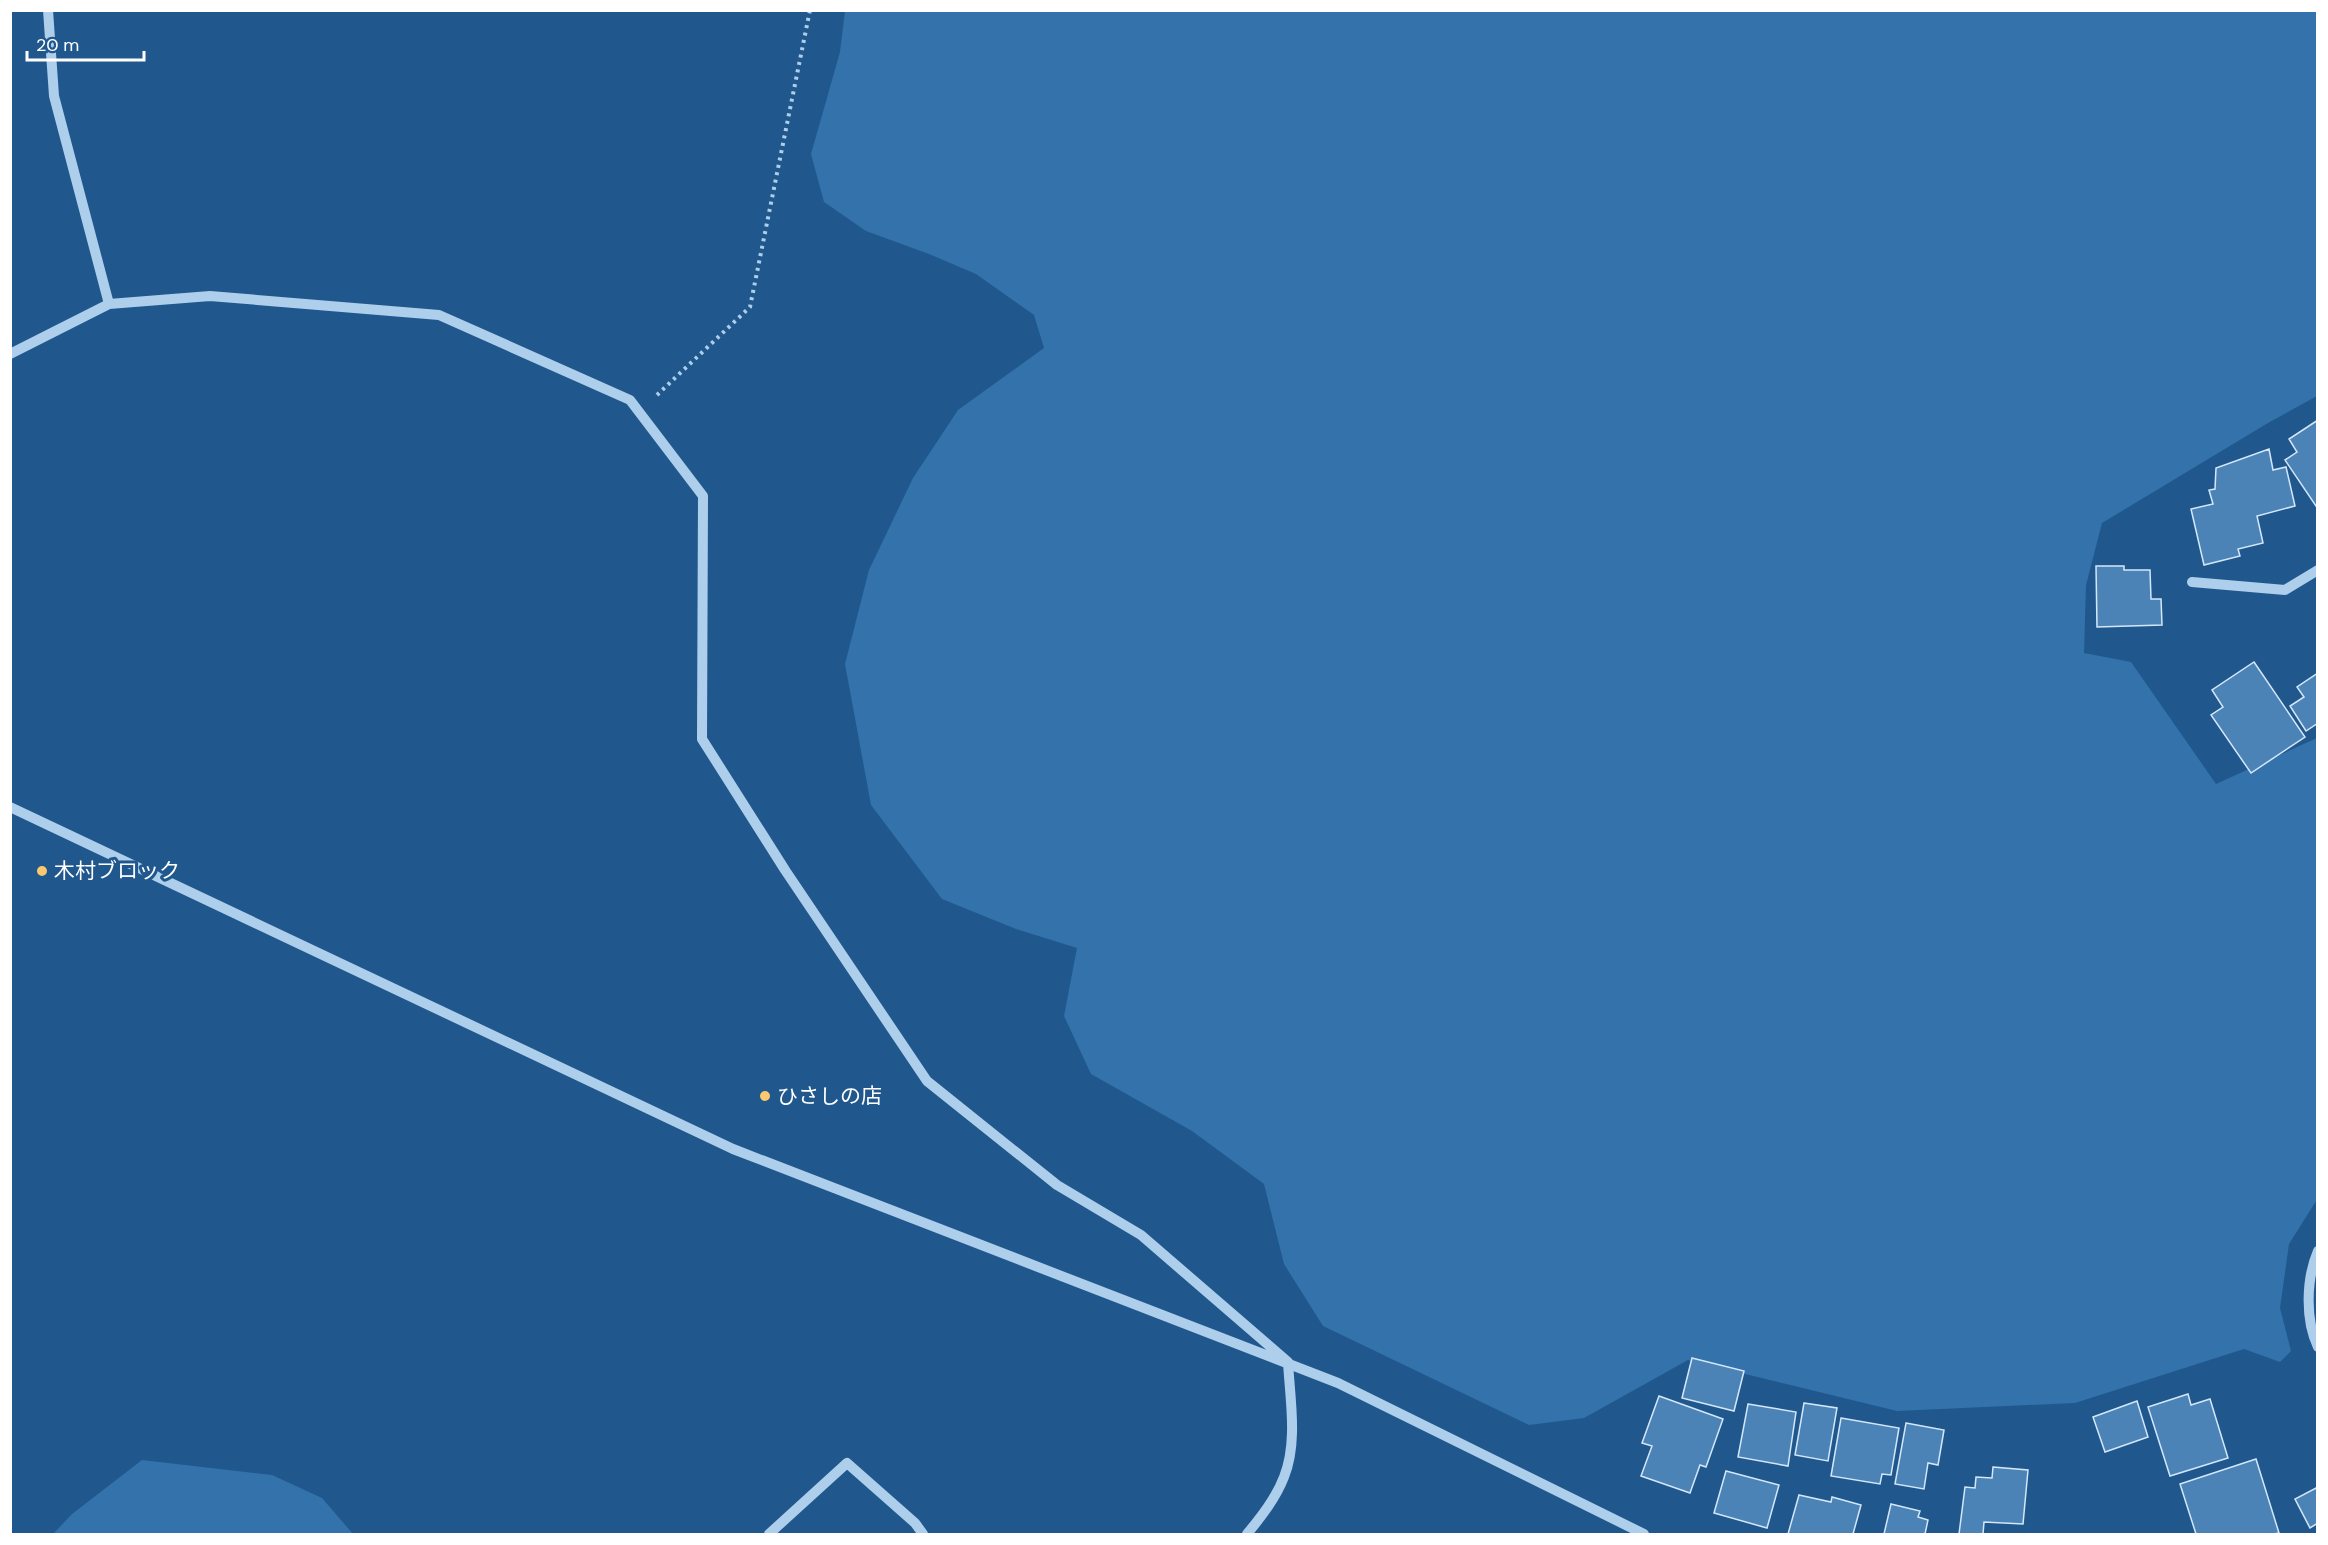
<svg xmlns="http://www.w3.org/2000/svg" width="2328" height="1545" font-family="'DM Sans','Noto Sans JP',sans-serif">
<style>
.green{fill:#3372ab}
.building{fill:#4c83b7;stroke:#d4e7f9;stroke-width:1.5}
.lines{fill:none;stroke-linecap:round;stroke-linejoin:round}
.path{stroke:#aecfec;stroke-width:4;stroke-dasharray:3 4.5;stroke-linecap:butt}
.minor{stroke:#aecfec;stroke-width:10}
.poi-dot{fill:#fac86f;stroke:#20588e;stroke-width:2}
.labels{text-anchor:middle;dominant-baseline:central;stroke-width:6;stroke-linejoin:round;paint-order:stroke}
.poi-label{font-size:21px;fill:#fff;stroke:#20588e;text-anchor:start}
</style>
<rect width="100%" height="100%" fill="#20588e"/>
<path class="green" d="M 845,11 L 2317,11 L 2317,396 L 2268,423 L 2102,523 L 2086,585 L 2084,653 L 2131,662 L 2216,784 L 2317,738 L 2318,1198 L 2289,1244 L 2280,1308 L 2291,1351 L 2280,1362 L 2244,1349 L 2075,1403 L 1897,1411 L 1688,1360 L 1584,1418 L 1529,1425 L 1323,1326 L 1284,1264 L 1264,1184 L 1192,1131 L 1091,1074 L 1064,1016 L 1077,948 L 1016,929 L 942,899 L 871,805 L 845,664 L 869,570 L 913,478 L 958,410 L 1044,348 L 1034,315 L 976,274 L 929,254 L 866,231 L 824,202 L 811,154 L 840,52 Z
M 142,1460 L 272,1475 L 322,1498 L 353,1534 L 53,1534 L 72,1514 Z"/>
<path class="building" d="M 2318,420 L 2318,509 L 2285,460 L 2297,452 L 2289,439 Z
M 2269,449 L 2273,470 L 2286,467 L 2295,506 L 2257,516 L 2263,543 L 2238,549 L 2240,556 L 2204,565 L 2191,509 L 2213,504 L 2209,490 L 2215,489 L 2216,468 Z
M 2096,566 L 2124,566 L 2124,570 L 2150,570 L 2151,599 L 2161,599 L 2162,625 L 2097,627 Z
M 2254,662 L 2305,737 L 2251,773 L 2211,715 L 2223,707 L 2212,690 Z
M 2318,673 L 2318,723 L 2306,731 L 2290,706 L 2304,697 L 2297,687 Z
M 1692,1358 L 1744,1371 L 1734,1411 L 1682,1398 Z
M 2188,1394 L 2191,1405 L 2210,1399 L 2228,1458 L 2170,1476 L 2148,1407 Z
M 1659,1396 L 1723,1419 L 1706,1467 L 1700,1465 L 1690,1493 L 1641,1476 L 1652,1446 L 1642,1443 Z
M 2137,1401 L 2148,1437 L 2105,1452 L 2093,1417 Z
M 1804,1403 L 1837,1408 L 1828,1461 L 1795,1455 Z
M 1748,1404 L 1796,1412 L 1788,1466 L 1738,1457 Z
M 1841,1418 L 1899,1428 L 1891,1475 L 1882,1474 L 1880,1484 L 1831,1476 Z
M 1906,1423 L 1944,1430 L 1938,1465 L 1928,1463 L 1924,1489 L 1895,1484 Z
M 2256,1459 L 2279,1533 L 2274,1534 L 2196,1534 L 2180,1484 Z
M 1993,1467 L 2028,1470 L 2023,1524 L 1984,1522 L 1983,1534 L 1959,1534 L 1965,1487 L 1975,1488 L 1976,1477 L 1992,1478 Z
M 1726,1471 L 1779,1485 L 1767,1528 L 1714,1513 Z
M 2318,1487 L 2318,1523 L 2310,1528 L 2295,1499 Z
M 1799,1495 L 1831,1502 L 1832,1497 L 1861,1505 L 1853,1534 L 1788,1534 Z
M 1891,1504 L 1920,1511 L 1918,1517 L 1928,1520 L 1925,1534 L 1884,1534 Z"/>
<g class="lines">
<path class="path" d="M 657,395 L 750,307 L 810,10"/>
<path class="minor" d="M 48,10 L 54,96 L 109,304
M 10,354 L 109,304 L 210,296 L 439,315 L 630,400 L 703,496 L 702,739 L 785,870 L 927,1081 L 1057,1185 L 1141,1235 L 1288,1362 C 1290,1399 1298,1442 1284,1477 C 1276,1498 1261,1517 1247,1534
M 2192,582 L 2285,590 L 2318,570
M 10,807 L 733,1149 L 1338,1383 L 1644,1534
M 2318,1251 C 2306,1279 2305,1320 2318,1347
M 769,1534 L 847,1463 L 915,1523 L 923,1534"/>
</g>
<g class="poi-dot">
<circle cx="42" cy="871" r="6"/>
<circle cx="765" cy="1096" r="6"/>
</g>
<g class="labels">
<g class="poi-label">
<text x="54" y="871">木村ブロック</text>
<text x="777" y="1096">ひさしの店</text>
</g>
</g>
<rect width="2328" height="1545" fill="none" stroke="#ffffff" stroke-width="24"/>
<path d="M27 51v9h117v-9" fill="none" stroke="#ffffff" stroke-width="3"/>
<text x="36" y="51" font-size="18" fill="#ffffff" stroke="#20588e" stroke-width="4.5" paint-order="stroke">20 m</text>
</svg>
